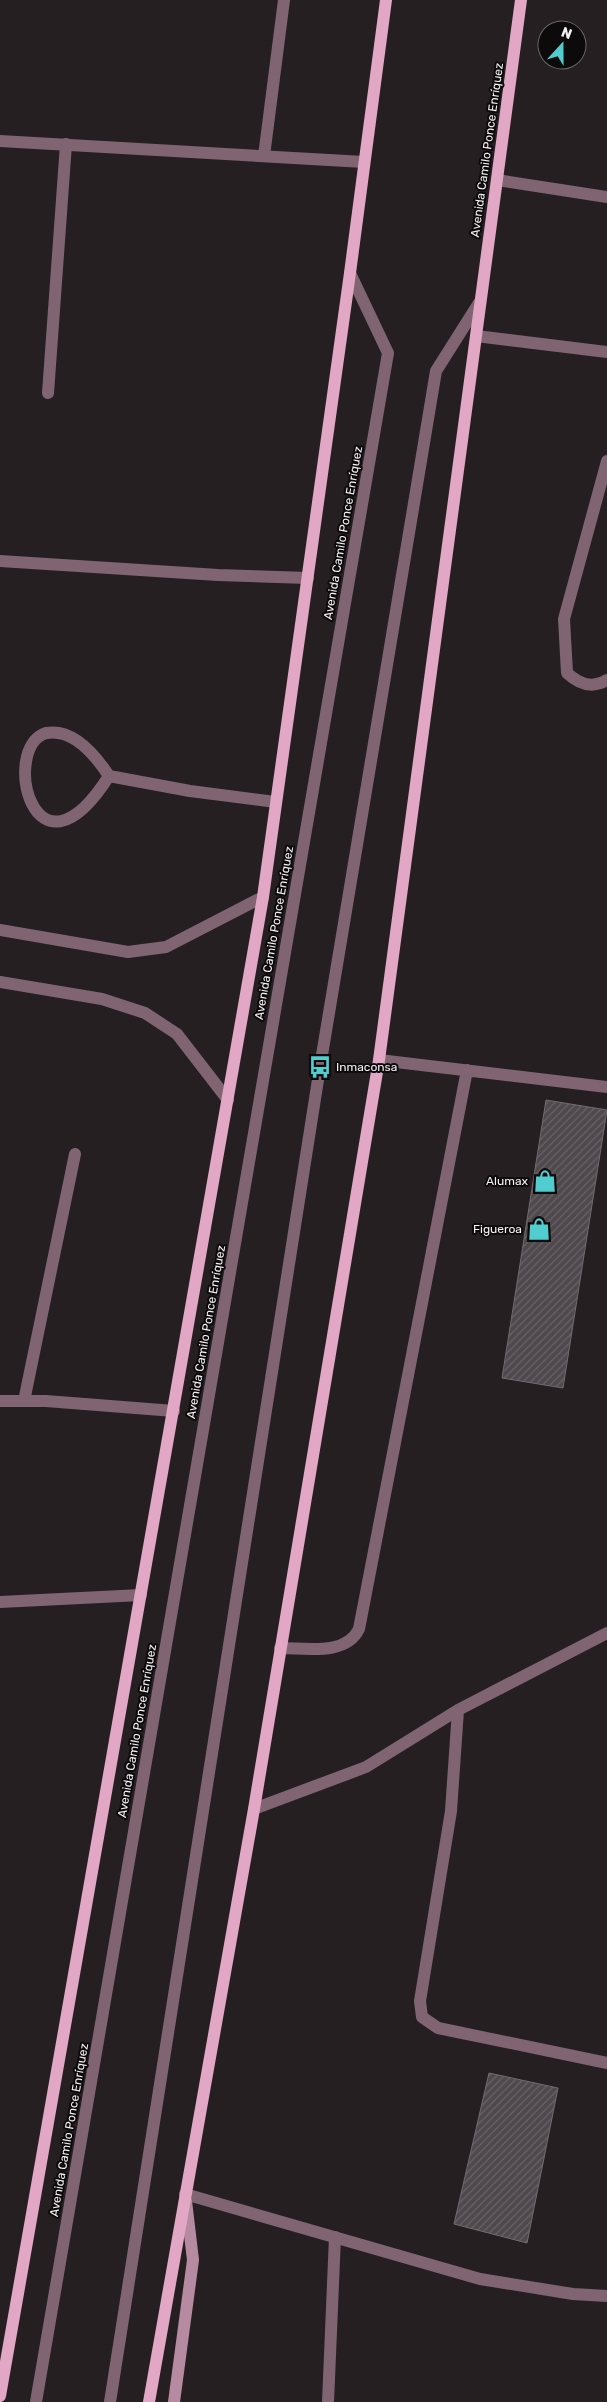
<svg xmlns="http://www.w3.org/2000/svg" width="607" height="2402" font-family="Rubik,sans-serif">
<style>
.building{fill:url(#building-hatch);stroke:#736b6f}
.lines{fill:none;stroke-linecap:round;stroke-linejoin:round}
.service{stroke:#806472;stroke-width:12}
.minor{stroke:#806472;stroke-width:12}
.tertiary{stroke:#806472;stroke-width:12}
.secondary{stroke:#b68aa0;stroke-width:12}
.primary{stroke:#e1a7c5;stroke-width:12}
.labels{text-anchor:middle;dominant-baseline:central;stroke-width:4;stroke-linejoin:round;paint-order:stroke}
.street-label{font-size:12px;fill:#f6f1f3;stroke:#0d0a0b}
.poi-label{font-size:12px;fill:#f6f1f3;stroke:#0d0a0b;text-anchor:end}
</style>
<defs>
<pattern id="building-hatch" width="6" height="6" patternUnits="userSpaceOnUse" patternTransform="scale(1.25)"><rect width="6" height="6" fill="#4f484c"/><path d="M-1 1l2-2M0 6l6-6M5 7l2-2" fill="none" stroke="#696366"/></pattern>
</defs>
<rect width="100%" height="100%" fill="#251f22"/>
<path class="building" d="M 546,1100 L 607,1110 L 563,1388 L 502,1378 Z
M 489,2073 L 558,2088 L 527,2243 L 454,2224 Z"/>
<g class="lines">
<path class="service" d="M 0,141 L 364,162
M 264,156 L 284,0
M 497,180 L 607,197
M 476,336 L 607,352
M 48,393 L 66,144
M 607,461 L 564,619 L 567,673 C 579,684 592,689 607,680
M 0,561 L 218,575 L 308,578
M 109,776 C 34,894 0,747 46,733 C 73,728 96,756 109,776 L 190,791 L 276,802
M 379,1060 L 607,1087
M 0,1401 L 46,1401 L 174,1411
M 24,1401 L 75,1154
M 0,1602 L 141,1595
M 280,1648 C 306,1648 346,1656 359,1629 L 467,1070
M 458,1710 L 451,1811 L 420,2001 L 422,2017 L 438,2028 L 607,2063
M 254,1809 L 366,1767 L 458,1710 L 607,1633
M 36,2402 L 388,353 L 350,273
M 110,2402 L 320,1067 L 436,371 L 479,303
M 328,2402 L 335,2237"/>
<path class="minor" d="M 185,2194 L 480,2279 L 573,2294 L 607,2296"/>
<path class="tertiary" d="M 0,930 L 128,952 L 166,947 L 263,897
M 0,982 L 102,999 L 145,1013 L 177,1034 L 228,1100"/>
<path class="secondary" d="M 174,2402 L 193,2260 L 186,2201"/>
<path class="primary" d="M 0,2396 L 263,897 L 350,273 L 386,0
M 149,2402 L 254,1809 L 379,1060 L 521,0"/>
</g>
<defs>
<symbol id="bus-bare" viewBox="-9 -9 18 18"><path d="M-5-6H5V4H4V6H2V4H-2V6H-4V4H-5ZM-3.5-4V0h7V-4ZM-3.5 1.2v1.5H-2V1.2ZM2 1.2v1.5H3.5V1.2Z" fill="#52cdcf" stroke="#0d0a0b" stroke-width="2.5" paint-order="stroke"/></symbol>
<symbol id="shop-bare" viewBox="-9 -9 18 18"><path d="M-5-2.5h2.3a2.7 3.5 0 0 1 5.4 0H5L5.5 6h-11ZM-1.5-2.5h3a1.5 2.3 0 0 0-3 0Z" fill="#52cdcf" stroke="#0d0a0b" stroke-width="2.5" paint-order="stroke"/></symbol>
</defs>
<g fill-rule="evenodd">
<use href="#bus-bare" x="304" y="1051" width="32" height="32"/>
<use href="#shop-bare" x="529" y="1165" width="32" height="32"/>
<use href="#shop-bare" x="523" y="1213" width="32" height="32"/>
</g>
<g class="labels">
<g class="street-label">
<text transform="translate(487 150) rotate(-82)">Avenida Camilo Ponce Enríquez</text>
<text transform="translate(343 533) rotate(-80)">Avenida Camilo Ponce Enríquez</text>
<text transform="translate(274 933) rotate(-80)">Avenida Camilo Ponce Enríquez</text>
<text transform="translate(206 1332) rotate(-80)">Avenida Camilo Ponce Enríquez</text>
<text transform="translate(137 1731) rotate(-80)">Avenida Camilo Ponce Enríquez</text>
<text transform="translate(69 2130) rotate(-80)">Avenida Camilo Ponce Enríquez</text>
</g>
<g class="poi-label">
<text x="336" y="1067" text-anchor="start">Inmaconsa</text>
<text x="528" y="1181">Alumax</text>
<text x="522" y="1229">Figueroa</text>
</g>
</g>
<g transform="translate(562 45) rotate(21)"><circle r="24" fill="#0d0a0b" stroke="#6a6668"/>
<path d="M0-4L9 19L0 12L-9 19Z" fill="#52cdcf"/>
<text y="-8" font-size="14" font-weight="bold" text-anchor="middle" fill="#f6f1f3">N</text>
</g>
</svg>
